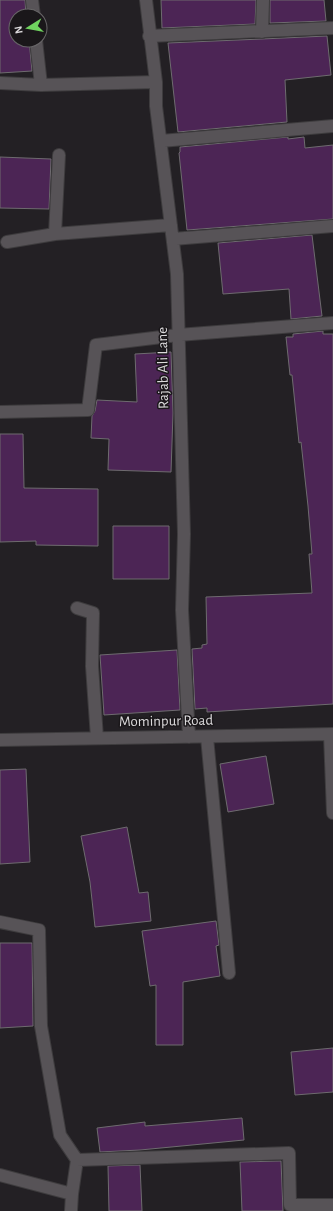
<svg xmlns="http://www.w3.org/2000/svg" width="333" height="1211" font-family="'Alegreya Sans',sans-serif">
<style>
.building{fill:#4c2555;stroke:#6e6b6f}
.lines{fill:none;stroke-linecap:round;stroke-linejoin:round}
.minor-casing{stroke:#3e3c3e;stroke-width:14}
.minor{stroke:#575357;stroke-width:12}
.labels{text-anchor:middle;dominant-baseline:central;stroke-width:3;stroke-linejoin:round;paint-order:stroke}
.street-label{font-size:15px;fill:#dbd9db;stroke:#1a171a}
</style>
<rect width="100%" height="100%" fill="#232024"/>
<path class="building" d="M 0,0 L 25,0 L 26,16 L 16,16 L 16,40 L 29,40 L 32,71 L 0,73 Z
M 161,0 L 256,0 L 255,24 L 162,28 Z
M 270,0 L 324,0 L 326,21 L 270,23 Z
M 327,36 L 331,75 L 285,80 L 287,122 L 178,132 L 168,43 L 262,39 Z
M 288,137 L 288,139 L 304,137 L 305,148 L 333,145 L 333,219 L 187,230 L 179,153 L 180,152 L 180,147 Z
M 0,157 L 51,159 L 49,209 L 0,208 Z
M 312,235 L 322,316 L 291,319 L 289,289 L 223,294 L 218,243 Z
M 323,331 L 323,334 L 333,334 L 333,704 L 207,712 L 207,708 L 195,709 L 192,649 L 202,648 L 202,645 L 207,644 L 206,597 L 312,593 L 309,554 L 312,554 L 308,506 L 301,442 L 299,443 L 292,375 L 290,375 L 286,337 L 293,337 L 293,334 Z
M 171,352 L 173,413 L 171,472 L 108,470 L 109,439 L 91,438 L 92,416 L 95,411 L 97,400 L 137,402 L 135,354 Z
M 0,434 L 23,434 L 24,488 L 98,489 L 98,546 L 36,545 L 36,541 L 0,542 Z
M 113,526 L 169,526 L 169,579 L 113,579 Z
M 177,650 L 180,710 L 104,715 L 100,655 Z
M 266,756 L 274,804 L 228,812 L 220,764 Z
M 26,769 L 30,862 L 0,864 L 0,770 Z
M 127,827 L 139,893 L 148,892 L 151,921 L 95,927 L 90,882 L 81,836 Z
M 216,921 L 219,945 L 216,946 L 220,976 L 183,982 L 183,1045 L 156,1045 L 156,985 L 150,986 L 142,931 Z
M 0,943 L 32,943 L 33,1026 L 0,1028 Z
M 333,1048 L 333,1092 L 295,1095 L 291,1052 Z
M 242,1118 L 244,1140 L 140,1150 L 100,1152 L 97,1128 L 145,1122 L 145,1126 Z
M 281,1161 L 283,1211 L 242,1211 L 240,1162 Z
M 140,1165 L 142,1211 L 109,1211 L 108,1166 Z"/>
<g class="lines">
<defs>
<path id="minor" d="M 32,0 L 34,16
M 146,0 L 156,82 L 156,106 L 177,274 L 184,534 L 182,610 L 189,737
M 262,32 L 263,0
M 149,36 L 333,28
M 36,40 L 41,85
M 0,83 L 41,85 L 156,82
M 161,141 L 333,126
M 55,234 L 59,155
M 173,239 L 333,226
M 7,242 L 55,234 L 171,225
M 0,412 L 88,410 L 96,345 L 178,335 L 333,323
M 77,608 L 93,613 L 92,666 L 97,738
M 330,735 L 333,813
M 207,737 L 229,973
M 0,740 L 333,734
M 0,922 L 39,930 L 41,1026 L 60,1135 L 77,1160 L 72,1194 L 71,1211
M 77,1160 L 289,1153 L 290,1205 L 333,1205
M 0,1175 L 72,1194"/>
</defs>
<use href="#minor" class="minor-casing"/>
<use href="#minor" class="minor"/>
</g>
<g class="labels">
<g class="street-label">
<text transform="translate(163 368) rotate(-91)">Rajab Ali Lane</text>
<text transform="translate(166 721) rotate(-1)">Mominpur Road</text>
</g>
</g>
<g transform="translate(28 28) rotate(259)"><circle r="19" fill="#1a171a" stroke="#676567"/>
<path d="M0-3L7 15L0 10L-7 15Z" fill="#70d35f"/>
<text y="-6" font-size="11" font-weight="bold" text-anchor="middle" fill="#dbd9db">N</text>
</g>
</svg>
